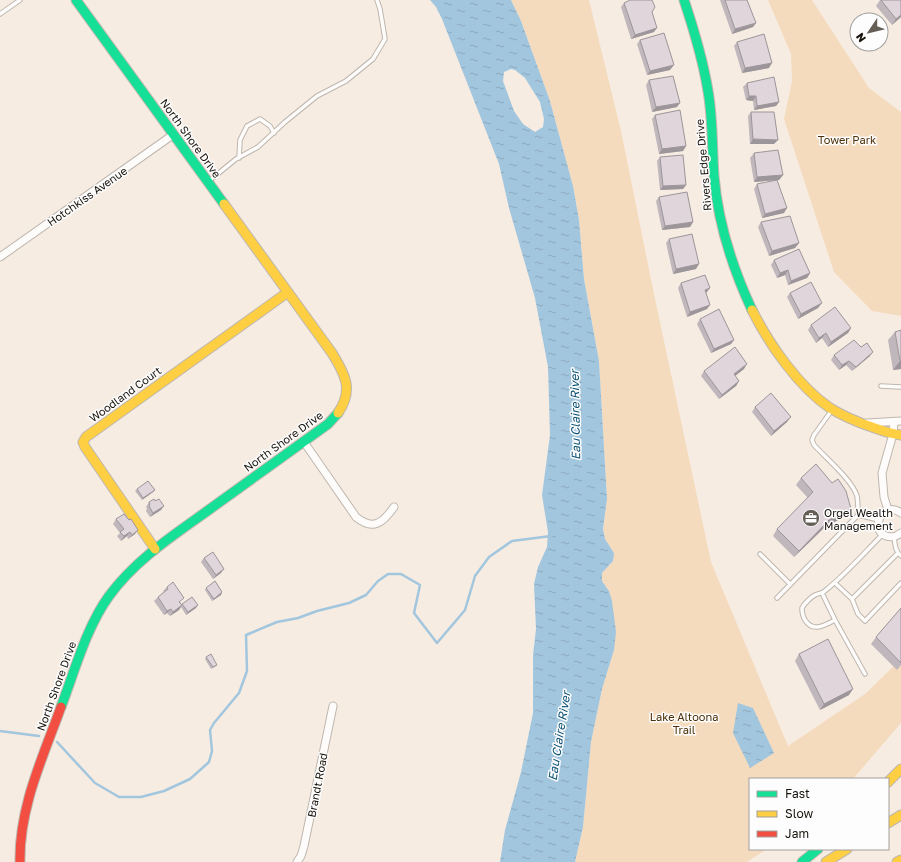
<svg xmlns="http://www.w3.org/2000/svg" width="901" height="862" font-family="'Golos Text',sans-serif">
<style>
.green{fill:#f5dbbe}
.water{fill:url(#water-ripples);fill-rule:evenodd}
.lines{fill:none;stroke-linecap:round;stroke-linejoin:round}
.stream{stroke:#a2c6de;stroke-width:2.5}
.lane-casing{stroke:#beb7af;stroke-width:5.5}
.street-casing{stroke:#beb7af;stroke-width:9}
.fast-casing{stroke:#beb7af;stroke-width:11}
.slow-casing{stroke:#beb7af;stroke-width:11}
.jam-casing{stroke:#beb7af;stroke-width:11}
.lane{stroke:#fefcfb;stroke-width:3.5}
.street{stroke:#fefcfb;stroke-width:7}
.fast{stroke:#16e098;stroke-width:9}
.slow{stroke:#ffcf43;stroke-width:9}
.jam{stroke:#f24e42;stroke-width:9}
.wall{fill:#c0b7bc}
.shaded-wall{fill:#9c9599}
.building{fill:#dfd5db;stroke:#9c9599}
.labels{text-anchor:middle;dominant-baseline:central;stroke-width:3;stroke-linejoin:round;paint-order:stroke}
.street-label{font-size:11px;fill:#17120b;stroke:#fdfdfd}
.park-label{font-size:11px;fill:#4d3009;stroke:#fdfdfd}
.poi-label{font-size:11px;fill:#17120b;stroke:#fdfdfd;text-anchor:start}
.water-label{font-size:12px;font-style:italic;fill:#0a5175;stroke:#fdfdfd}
</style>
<defs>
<pattern id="water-ripples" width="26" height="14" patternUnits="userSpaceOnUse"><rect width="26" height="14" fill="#a2c6de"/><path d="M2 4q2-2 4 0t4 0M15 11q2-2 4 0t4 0" fill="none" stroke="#8ba9bd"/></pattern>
</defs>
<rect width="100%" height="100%" fill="#f6ece2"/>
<path class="green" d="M 511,0 L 589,0 L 621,131 L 654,294 L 711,562 L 788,746 L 865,694 L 901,659 L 901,723 L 853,779 L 750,779 L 750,849 L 767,849 L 747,862 L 575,862 L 583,827 L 591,742 L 602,689 L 614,650 L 609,591 L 602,581 L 602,573 L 613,561 L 614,553 L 605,539 L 603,529 L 607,499 L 599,361 L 584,279 L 579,220 L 573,186 L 550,101 L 521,21 Z
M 768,0 L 812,0 L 869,88 L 901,112 L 901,316 L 872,311 L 834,272 L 784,119 L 792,81 L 791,54 Z"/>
<path class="water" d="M 430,0 L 511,0 L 521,21 L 550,101 L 573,186 L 579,220 L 584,279 L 599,361 L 607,499 L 603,529 L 605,539 L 614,553 L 613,561 L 602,573 L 602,581 L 609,591 L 612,601 L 616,632 L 614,650 L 602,689 L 591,742 L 583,827 L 575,862 L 500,862 L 505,830 L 521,772 L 533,713 L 533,655 L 536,629 L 534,584 L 538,567 L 547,547 L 548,532 L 542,495 L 550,435 L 548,367 L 535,298 L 509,208 L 499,164 L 442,19 L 436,7 ZM 511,69 L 515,70 L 525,78 L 540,102 L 544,119 L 543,127 L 535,132 L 523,124 L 514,111 L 503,81 L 504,72 Z
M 738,703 L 753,708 L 774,753 L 750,768 L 733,733 Z"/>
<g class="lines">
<path class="stream" d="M 0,731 L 39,736
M 57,742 L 95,783 L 119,797 L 141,797 L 164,791 L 190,779 L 209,762 L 212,751 L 210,730 L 214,723 L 239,693 L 247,671 L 246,635 L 277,622 L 298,618 L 317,611 L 349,603 L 366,595 L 378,581 L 388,574 L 401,574 L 420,585 L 414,613 L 437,643 L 465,610 L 475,576 L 489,557 L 512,541 L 551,536"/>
<defs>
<path id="lane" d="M 0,14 L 20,0
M 239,158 L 240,140 L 247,126 L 260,119 L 270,126 L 274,133
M 209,181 L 236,159 L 258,147 L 285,122 L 317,96 L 346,81 L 373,59 L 385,39 L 380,9 L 377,0
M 881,386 L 901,387
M 832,410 L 814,435 L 812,440 L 814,445 C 826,458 852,480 857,496 C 858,502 858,508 858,515
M 894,537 C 895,544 895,551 901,556
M 760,554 L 790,584
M 835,583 L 852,599 L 858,614 L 865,621 L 901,583
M 822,593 L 835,620 C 825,625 813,633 805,620 C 803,617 802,612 802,608 C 804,604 811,597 815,595 C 819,593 822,594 826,590 C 847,573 864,553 883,534
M 777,598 L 858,515 L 879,520
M 852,599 L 898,553
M 835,620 L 865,674"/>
<path id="street" d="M 0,257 L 174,134
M 867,423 L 901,421
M 304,442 L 356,517 C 373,531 383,523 394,507
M 888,510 L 884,497 L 882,473 L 893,434 L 894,422
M 901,513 C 884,500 868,528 886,536 C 892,538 896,537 901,533
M 297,862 L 301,856 L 304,846 L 333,706"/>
<path id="fast" d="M 76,0 L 224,204
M 684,0 C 694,30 703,60 708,91 C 713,119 712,148 714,176 C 718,223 732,267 752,310
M 61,707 C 75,670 86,628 109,596 C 136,559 174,535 210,509 C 249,481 289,452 328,424 L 338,413
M 802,862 L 818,849"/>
<path id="slow" d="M 224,204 L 332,353 C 345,374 354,390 338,413
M 752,310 C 769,344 798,386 830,408 C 843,416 857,422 872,427 C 881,430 891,434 901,435
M 155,549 L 85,447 L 83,442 L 86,437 L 288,292
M 888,782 L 901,769
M 888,823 L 901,815
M 826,862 L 847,849
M 897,862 L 901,860"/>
<path id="jam" d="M 20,862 C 19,807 43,757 61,707"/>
</defs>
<use href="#lane" class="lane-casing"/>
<use href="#street" class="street-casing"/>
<use href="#fast" class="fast-casing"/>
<use href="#slow" class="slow-casing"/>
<use href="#jam" class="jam-casing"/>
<use href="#lane" class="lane"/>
<use href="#street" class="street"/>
<use href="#fast" class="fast"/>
<use href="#slow" class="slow"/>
<use href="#jam" class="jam"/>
</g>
<path class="wall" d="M 720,0 L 747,0 L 756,23 L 753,27 L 732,34 Z
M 880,0 L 901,0 L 901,17 L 892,25 L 876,6 Z
M 624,3 L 652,12 L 654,32 L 631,39 L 621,7 Z
M 640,40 L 670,70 L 647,75 L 637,44 Z
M 737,42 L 769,68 L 742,73 L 734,46 Z
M 649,80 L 677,107 L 652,112 L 646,85 Z
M 747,83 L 779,102 L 776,106 L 754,110 L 753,101 L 746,100 L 743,87 Z
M 751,112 L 774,144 L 750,144 L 748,116 Z
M 655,115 L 686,146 L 683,151 L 659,154 L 652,119 Z
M 754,153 L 783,175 L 779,180 L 754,182 L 750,158 Z
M 660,157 L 686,185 L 683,189 L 660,190 L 657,161 Z
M 757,184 L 784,213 L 762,218 L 754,189 Z
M 659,197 L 693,222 L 690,227 L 662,230 L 656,201 Z
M 761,222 L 799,243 L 795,248 L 769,256 L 758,227 Z
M 669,239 L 696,269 L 673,274 L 666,243 Z
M 774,260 L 810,273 L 807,278 L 788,285 L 785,275 L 777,278 L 771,265 Z
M 681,283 L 707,292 L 706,293 L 707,309 L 687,317 L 678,288 Z
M 790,293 L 818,308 L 798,319 L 787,297 Z
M 700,319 L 734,340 L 731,344 L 711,353 L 697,324 Z
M 811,325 L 851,328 L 848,333 L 828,347 L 822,338 L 816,343 L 808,330 Z
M 895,332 L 901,369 L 893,370 L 888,340 Z
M 834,355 L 870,356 L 852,371 L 846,365 L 839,370 L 831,360 Z
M 744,369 L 735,376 L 739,381 L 736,386 L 719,399 L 701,376 L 704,371 Z
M 755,407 L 787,422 L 771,436 L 752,412 Z
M 801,478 L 851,509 L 846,516 L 825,527 L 794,557 L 773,536 L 777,529 L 808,498 L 796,485 Z
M 137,489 L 155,490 L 153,492 L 142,500 L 135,491 Z
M 149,502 L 161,510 L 150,517 L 146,511 L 147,508 L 146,507 Z
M 116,519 L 135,534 L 128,539 L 127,536 L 121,541 L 117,536 L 120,533 L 113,524 Z
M 204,558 L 221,573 L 213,579 L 201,562 Z
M 167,587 L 181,603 L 180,603 L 182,605 L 196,608 L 186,615 L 181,607 L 179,610 L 170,616 L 167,613 L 164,615 L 154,601 L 158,597 L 164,592 L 163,591 Z
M 206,588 L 222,592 L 221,595 L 212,601 L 205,590 Z
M 901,608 L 901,665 L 897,670 L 871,644 L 876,637 Z
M 799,654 L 849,695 L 820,710 L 795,661 Z
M 206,657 L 217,665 L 215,667 L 211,669 L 205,659 Z"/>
<path class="shaded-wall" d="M 901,15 L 901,17 L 892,25 L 896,19 Z
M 756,23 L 753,27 L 732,34 L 735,29 Z
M 657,28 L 654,32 L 631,39 L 635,35 Z
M 772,63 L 769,68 L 742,73 L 745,68 Z
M 674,65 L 670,70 L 647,75 L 650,71 Z
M 749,96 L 756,96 L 753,101 L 746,100 Z
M 779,102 L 776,106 L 754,110 L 757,106 Z
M 680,103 L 677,107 L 652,112 L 656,107 Z
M 753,139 L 778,140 L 774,144 L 750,144 Z
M 686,146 L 683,151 L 659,154 L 662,149 Z
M 783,175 L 779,180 L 754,182 L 757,177 Z
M 686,185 L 683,189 L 660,190 L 663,186 Z
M 787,208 L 784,213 L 762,218 L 765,214 Z
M 693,222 L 690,227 L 662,230 L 665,226 Z
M 799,243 L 795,248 L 769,256 L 772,251 Z
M 699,264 L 696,269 L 673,274 L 676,269 Z
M 788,270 L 785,275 L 777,278 L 780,273 Z
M 810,273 L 807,278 L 788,285 L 791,281 Z
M 710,288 L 707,292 L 702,295 L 705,290 Z
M 822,303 L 818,308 L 798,319 L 801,314 Z
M 710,305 L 707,309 L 687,317 L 690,312 Z
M 851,328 L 848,333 L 828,347 L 831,342 Z
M 826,333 L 822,338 L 816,343 L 819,338 Z
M 734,340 L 731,344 L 711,353 L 714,349 Z
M 873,352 L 870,356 L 852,371 L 856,367 Z
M 849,361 L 846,365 L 839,370 L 842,365 Z
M 900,361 L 901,361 L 901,369 L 893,370 Z
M 747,364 L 744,369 L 731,379 L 734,374 Z
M 739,381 L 736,386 L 719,399 L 722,395 Z
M 791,417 L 787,422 L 771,436 L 774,431 Z
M 155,490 L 153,492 L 142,500 L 143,498 Z
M 164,506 L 161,510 L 150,517 L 153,513 Z
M 851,509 L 846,516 L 825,527 L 794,557 L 799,551 L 829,520 Z
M 138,530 L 135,534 L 128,539 L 132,535 Z
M 130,532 L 127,536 L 121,541 L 124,536 Z
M 224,569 L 221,573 L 213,579 L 216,575 Z
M 222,592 L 221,595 L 212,601 L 214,599 Z
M 182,605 L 179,610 L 170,616 L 173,612 Z
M 198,605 L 196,608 L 186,615 L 188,612 Z
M 171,609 L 167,613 L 164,615 L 167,611 Z
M 853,689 L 849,695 L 820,710 L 824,704 Z"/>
<path class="building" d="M 630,0 L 652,0 L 655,7 L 652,12 L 657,28 L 635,35 L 624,3 Z
M 725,0 L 747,0 L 756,23 L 735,29 Z
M 881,0 L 901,0 L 901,15 L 896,19 Z
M 664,33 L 674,65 L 650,71 L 640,40 Z
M 764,34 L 772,63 L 745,68 L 737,42 Z
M 673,76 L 680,103 L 656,107 L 649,80 Z
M 774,77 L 779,102 L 757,106 L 756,96 L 749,96 L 747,83 Z
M 680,110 L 686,146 L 662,149 L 655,115 Z
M 751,112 L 774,112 L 778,140 L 753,139 Z
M 778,150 L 783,175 L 757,177 L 754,153 Z
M 683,155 L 686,185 L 663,186 L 660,157 Z
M 777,180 L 787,208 L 765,214 L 757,184 Z
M 687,192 L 693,222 L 665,226 L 659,197 Z
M 790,216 L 799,243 L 772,251 L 761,222 Z
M 692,234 L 699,264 L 676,269 L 669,239 Z
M 799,249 L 810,273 L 791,281 L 788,270 L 780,273 L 774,260 Z
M 705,275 L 710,288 L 705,290 L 710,305 L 690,312 L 681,283 Z
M 811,282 L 822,303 L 801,314 L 790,293 Z
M 835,307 L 851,328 L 831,342 L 826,333 L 819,338 L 811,325 Z
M 719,309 L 734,340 L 714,349 L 700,319 Z
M 901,330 L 901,361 L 900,361 L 895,332 Z
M 854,340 L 861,347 L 867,343 L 873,352 L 856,367 L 849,361 L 842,365 L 834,355 Z
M 735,347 L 747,364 L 734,374 L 739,381 L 722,395 L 704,371 Z
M 771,393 L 791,417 L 774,431 L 755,407 Z
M 816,464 L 832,483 L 838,479 L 846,491 L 851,509 L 829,520 L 799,551 L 777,529 L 813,492 L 801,478 Z
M 148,481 L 155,490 L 143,498 L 137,489 Z
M 154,499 L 155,501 L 159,499 L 164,506 L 153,513 L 149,506 L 150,504 L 149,502 Z
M 124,514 L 129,520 L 131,519 L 138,530 L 132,535 L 130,532 L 124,536 L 120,532 L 124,529 L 116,519 Z
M 213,552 L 224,569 L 216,575 L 204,558 Z
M 215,581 L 222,592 L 214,599 L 206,588 Z
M 173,582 L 184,598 L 179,602 L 182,605 L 173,612 L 171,609 L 167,611 L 158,597 L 168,589 L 167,587 Z
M 192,597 L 198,605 L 188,612 L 182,604 Z
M 901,608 L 901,663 L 876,637 Z
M 828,639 L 853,689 L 824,704 L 799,654 Z
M 211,654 L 217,665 L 213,667 L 206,657 Z"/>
<defs>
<symbol id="office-disc" viewBox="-11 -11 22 22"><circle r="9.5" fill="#655e56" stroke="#fdfdfd"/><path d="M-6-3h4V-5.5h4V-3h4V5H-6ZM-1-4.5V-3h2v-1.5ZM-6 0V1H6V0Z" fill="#fff"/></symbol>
</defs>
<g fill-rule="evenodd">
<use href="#office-disc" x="801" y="508" width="20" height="20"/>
</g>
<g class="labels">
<g class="street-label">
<text transform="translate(191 138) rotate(54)">North Shore Drive</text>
<text transform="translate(703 165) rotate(-95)">Rivers Edge Drive</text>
<text transform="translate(87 196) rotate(-35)">Hotchkiss Avenue</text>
<text transform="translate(125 394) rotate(-36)">Woodland Court</text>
<text transform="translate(283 441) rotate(-36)">North Shore Drive</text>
<text transform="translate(56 686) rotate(-70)">North Shore Drive</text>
<text transform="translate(317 785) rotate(-79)">Brandt Road</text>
</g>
<g class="park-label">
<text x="847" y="139">Tower Park</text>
<text x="684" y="716">Lake Altoona<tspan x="684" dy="13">Trail</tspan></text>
</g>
<g class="poi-label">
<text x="824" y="512">Orgel Wealth<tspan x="824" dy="13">Management</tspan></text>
</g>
<g class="water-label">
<text transform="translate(575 415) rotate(-91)">Eau Claire River</text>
<text transform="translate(559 736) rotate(-81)">Eau Claire River</text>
</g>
</g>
<rect x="749" y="778" width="140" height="72" fill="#fdfdfd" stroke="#a19f9c"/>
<rect x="757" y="791" width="20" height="6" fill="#16e098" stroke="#a19f9c"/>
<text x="785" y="798" font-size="12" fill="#17120b">Fast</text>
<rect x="757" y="811" width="20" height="6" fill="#ffcf43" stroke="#a19f9c"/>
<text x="785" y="818" font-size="12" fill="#17120b">Slow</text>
<rect x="757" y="831" width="20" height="6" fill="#f24e42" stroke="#a19f9c"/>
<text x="785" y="838" font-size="12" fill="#17120b">Jam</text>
<g transform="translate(869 32) rotate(235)"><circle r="19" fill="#fdfdfd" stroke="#a19f9c"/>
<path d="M0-3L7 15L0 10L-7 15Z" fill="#655e56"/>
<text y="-6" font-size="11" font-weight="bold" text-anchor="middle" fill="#17120b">N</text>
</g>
</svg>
